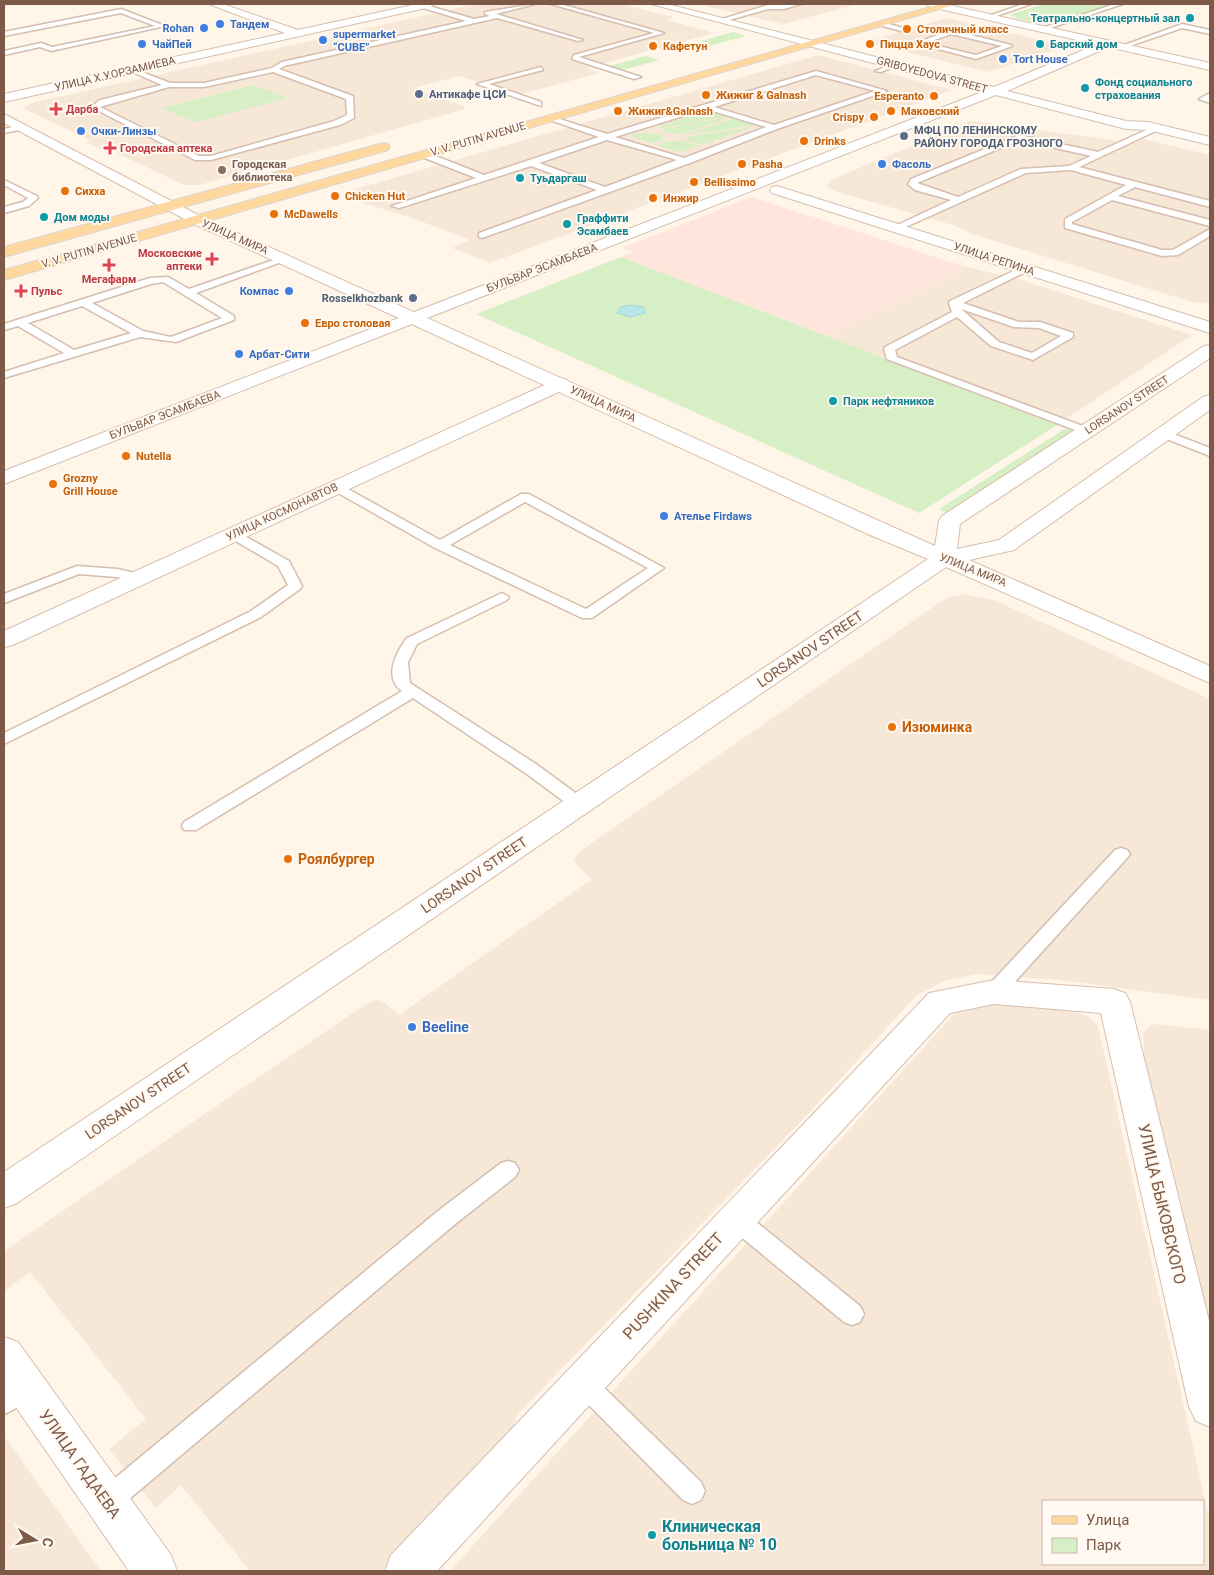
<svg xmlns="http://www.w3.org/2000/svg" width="1214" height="1575" font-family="Roboto,sans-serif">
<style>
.residential{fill:#f7e7d6;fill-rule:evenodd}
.commercial{fill:#ffe5dc}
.green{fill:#d7efc4}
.water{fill:#bae6eb;stroke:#9ed7de}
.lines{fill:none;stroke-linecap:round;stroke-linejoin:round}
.lane-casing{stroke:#d5beaf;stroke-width:3}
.street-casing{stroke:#d5beaf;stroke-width:2}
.secondary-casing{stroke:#d9beab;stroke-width:2}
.primary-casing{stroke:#ddd4cf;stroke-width:2}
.lane{fill:#fff;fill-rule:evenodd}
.street{fill:#fff;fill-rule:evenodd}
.secondary{fill:#fff;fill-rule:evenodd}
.primary{fill:#ffd89f;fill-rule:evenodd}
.culture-dot{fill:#0f9aa8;stroke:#fff9f1;stroke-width:2}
.shop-dot{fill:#3f7fe0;stroke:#fff9f1;stroke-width:2}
.food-dot{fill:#e8710a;stroke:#fff9f1;stroke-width:2}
.service-dot{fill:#5c6f8a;stroke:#fff9f1;stroke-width:2}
.health-dot{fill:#e0444e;stroke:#fff9f1;stroke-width:2}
.education-dot{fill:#8d6e63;stroke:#fff9f1;stroke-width:2}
.labels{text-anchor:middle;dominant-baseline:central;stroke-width:4;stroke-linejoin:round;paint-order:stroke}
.far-culture-label{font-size:11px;font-weight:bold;fill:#0d838f;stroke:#fff9f1;text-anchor:start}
.far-shop-label{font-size:11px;font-weight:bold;fill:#366cbe;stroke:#fff9f1;text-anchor:start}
.far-food-label{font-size:11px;font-weight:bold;fill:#c56008;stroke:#fff9f1;text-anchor:start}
.far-street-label{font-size:11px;fill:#7d5948;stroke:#fff9f1}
.far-service-label{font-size:11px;font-weight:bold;fill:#4e5e75;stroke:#fff9f1;text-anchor:start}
.far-health-label{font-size:11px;font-weight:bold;fill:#be3a42;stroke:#fff9f1;text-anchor:start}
.far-education-label{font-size:11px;font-weight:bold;fill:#785e54;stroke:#fff9f1;text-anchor:start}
.street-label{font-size:14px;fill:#7d5948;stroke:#fff9f1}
.food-label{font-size:14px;font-weight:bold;fill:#c56008;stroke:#fff9f1;text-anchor:start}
.shop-label{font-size:14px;font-weight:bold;fill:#366cbe;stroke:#fff9f1;text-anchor:start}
.near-street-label{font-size:16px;fill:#7d5948;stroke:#fff9f1}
.near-culture-label{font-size:16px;font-weight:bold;fill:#0d838f;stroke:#fff9f1;text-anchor:start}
</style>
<rect width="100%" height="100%" fill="#fff5e8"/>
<path class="residential" d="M 476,4 L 621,4 L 673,17 L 667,20 L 714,33 L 587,68 L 599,73 L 518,95 L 460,76 L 413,88 L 463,106 L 465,109 L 199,185 L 184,185 L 107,148 L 101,149 L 85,142 L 90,140 L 24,109 L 31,103 Z
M 697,4 L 859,4 L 783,24 Z
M 946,18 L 1066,46 L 988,72 L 867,42 Z
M 818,55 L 952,90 L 490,263 L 452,248 L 470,240 L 415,219 L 364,203 L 342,193 Z
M 971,121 L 1135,143 L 1144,139 L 1210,155 L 1210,304 L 1192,302 L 969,233 L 956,226 L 837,192 L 826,186 L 831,180 Z
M 966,267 L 1018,279 L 1192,335 L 1057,425 L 826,336 Z
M 965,594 L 996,601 L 1210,699 L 1210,1000 L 1059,980 L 976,974 L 944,981 L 916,996 L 809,1113 L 516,1416 L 513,1431 L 381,1571 L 250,1571 L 181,1485 L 156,1508 L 109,1449 L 146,1419 L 30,1272 L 4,1291 L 4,1251 L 366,1004 L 376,1000 L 382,1001 L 399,1015 L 592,879 L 578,866 L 574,859 L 580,851 L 939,603 L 949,597 Z
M 1000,1002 L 1080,1013 L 1091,1018 L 1098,1026 L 1210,1522 L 1210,1571 L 450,1571 L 954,1014 L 962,1007 ZM 1043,1501 L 1203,1501 L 1203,1564 L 1043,1564 Z
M 1155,1024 L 1210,1030 L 1210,1324 L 1145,1063 L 1143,1034 L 1147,1028 Z
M 4,1436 L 101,1571 L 4,1571 Z"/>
<path class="commercial" d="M 752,197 L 966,267 L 826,336 L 621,257 L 633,252 L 622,248 Z"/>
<path class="green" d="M 1043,4 L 1113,4 C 1076,16 1048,32 1009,15 Z
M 733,32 L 746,36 L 698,49 L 684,46 Z
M 646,56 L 659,60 L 623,70 L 609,66 Z
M 253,85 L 288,98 L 195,122 L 161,108 Z
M 709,110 L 729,116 L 662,128 L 658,127 Z
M 730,117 L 682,134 L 663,132 L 663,129 Z
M 735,118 L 758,125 L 685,135 Z
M 753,127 L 701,145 L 686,140 L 687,137 Z
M 641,133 L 663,135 L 661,137 L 664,140 L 653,143 L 630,136 Z
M 668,141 L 683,141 L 698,146 L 680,152 L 657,145 Z
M 621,257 L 1057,425 L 919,513 L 476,314 Z
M 1066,428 L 1073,431 L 947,513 L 939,509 Z"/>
<path class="water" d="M 630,305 L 643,307 L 645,313 L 631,317 L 617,313 L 621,307 Z"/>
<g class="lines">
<defs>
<path id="lane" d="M 422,4 L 474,19 L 490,16 L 485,14 L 485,12 L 535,4 L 496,14 L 583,40 L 578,41 L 497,18 L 284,66 L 279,69 L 353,96 L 354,118 L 340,125 L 211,160 L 195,160 L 91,107 L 100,100 L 162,85 L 130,71 L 132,68 L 170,83 L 204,83 L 272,68 L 282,62 L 466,21 L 420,7 ZM 273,72 L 346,99 L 347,115 L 334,121 L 211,156 L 199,156 L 100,107 L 169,87 L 204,87 Z
M 551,4 L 560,4 L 664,33 L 579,57 L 641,77 L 634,79 L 572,59 L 574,55 L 654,33 Z
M 801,4 L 784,9 L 768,9 L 722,22 L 719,20 L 768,5 Z
M 1023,4 L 1031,4 L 991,18 L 986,17 Z
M 1115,4 L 1123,4 L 1044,30 L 1039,29 Z
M 121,9 L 165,26 L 51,51 L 40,47 L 4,55 L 4,51 L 41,43 L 52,47 L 155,26 L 121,13 L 4,36 L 4,32 Z
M 881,22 L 907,29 L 908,30 L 905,32 L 879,25 Z
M 1182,24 L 1210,30 L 1210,34 L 1182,28 L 1124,48 L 1119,47 Z
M 951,30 L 1011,45 L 1012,46 L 976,59 L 916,43 ZM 951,34 L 1002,46 L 976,55 L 926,43 Z
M 893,64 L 898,65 L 881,72 L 875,71 Z
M 541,67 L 543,70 L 489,84 L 541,102 L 541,106 L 477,84 Z
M 816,71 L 887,91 L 777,129 L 690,163 L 482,238 L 479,237 L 479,233 L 597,190 L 531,166 L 399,208 L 392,206 L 476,178 L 422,157 L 422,153 L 428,153 L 484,175 L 599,137 L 550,120 L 550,116 L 607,134 ZM 816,75 L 875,91 L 774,125 L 714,107 ZM 706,109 L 766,127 L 684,158 L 615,137 ZM 607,140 L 677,160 L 605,187 L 539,163 Z
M 1210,93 L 1210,103 L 1199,99 Z
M 21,125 L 25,127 L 24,129 L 4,133 L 4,129 Z
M 1155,126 L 1159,128 L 1158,130 L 1079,167 L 1210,201 L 1210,207 L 1135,187 L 1118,196 L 1210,220 L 1210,226 L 1112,200 L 1072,222 L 1072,224 L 1162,250 L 1173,250 L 1210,229 L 1210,236 L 1178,255 L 1162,256 L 1065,228 L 1065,219 L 1126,185 L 1071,170 L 1026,173 L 899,230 L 891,228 L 951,200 L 915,190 L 908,184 L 911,179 L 1019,135 L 1098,152 ZM 1020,140 L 1091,156 L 1069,166 L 1021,169 L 958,197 L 917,183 Z
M 4,180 L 37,196 L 38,198 L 29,206 L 4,213 L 4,207 L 23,202 L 28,198 L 4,185 Z
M 282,257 L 290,259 L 196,293 L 234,316 L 234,320 L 176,342 L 140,337 L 4,378 L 4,372 L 64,353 L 18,326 L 4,330 L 4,324 L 150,278 L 168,277 L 189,289 ZM 163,282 L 222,318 L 171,337 L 143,331 L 92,303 L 151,284 ZM 82,306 L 131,333 L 74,350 L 28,323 Z
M 1024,266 L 1027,267 L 1027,271 L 963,303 L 1019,322 L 1040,322 L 1073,333 L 1073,337 L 1033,360 L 991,346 L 957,317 L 895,350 L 897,357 L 1091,429 L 1091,433 L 1083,433 L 887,359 L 884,349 L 885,347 L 952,312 L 949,303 L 950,301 ZM 961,309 L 1014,327 L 1039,328 L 1061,336 L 1032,353 L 999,342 Z
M 1163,430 L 1210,448 L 1210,456 L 1159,436 L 1157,434 Z
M 337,483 L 440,540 L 521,494 L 529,494 L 664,568 L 592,618 L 582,618 L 435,548 L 333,490 L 331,487 L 333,484 ZM 525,502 L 648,568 L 586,609 L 450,545 Z
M 234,530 L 289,561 L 302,586 L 300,589 L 261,617 L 4,744 L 4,733 L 251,611 L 288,585 L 278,566 L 229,537 L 228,534 Z
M 77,566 L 117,569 L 144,575 L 146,578 L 139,582 L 117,577 L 79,574 L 4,603 L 4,594 Z
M 502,593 L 509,597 L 507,600 L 417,644 L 408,662 L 410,683 L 536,764 L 585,800 L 587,804 L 585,808 L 573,808 L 524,772 L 413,698 L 196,830 L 184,830 L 182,826 L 184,822 L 402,691 C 383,678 396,652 407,638 Z
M 1121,848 L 1127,850 L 1130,854 L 1127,858 L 1001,997 L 994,999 L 987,997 L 985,992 L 987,987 L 1115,850 Z
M 508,1161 L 515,1163 L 519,1170 L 515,1177 L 454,1225 L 115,1511 L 106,1515 L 97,1511 L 93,1502 L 97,1493 L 438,1211 L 501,1163 Z
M 736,1209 L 744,1212 L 860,1306 L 864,1314 L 860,1322 L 852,1325 L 844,1322 L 728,1226 L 725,1219 L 728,1212 Z
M 583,1371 L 591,1375 L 701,1482 L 705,1491 L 701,1500 L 692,1504 L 683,1500 L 575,1391 L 571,1383 L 575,1375 Z
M 25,1374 L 33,1378 L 37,1386 C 32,1399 17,1409 4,1414 L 4,1387 Z"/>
<path id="street" d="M 209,4 L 223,4 L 298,30 L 417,4 L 435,4 L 430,7 L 4,102 L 4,94 L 285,33 Z
M 651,4 L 667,4 L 994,87 L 1103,42 L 1111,42 L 1111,46 L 1007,91 L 1126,121 L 1148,122 L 1210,137 L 1210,145 L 1148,130 L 1126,129 L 996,95 L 4,484 L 4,471 L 982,92 Z
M 777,186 L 1210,322 L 1210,333 L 772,193 L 770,190 L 772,187 Z
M 560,378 L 567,380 L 569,384 L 567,388 L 13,645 L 4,647 L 4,631 Z
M 994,980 L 1114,989 L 1125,993 L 1130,1002 L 1210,1325 L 1210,1427 L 1196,1421 L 1189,1407 L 1101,1013 L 994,1004 L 950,1013 L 437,1571 L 385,1571 L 391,1555 L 929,993 Z"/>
<path id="secondary" d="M 926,4 L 944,4 L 1210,63 L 1210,70 L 931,7 Z
M 4,114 L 202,217 L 935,546 L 939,521 L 942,516 L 1204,346 L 1210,345 L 1210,358 L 960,524 L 957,549 L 999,540 L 1203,397 L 1210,395 L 1210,410 L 1014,550 L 969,560 L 1210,666 L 1210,683 L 946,567 L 17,1203 L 4,1208 L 4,1172 L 928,559 L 870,535 L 192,223 L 4,123 Z
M 4,1337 L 18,1342 L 171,1555 L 177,1571 L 129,1571 L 4,1390 Z"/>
<path id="primary" d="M 941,4 L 957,4 L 4,280 L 4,270 Z
M 383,143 L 388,144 L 390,147 L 388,150 L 4,257 L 4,247 Z"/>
</defs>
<use href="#lane" class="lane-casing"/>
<use href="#street" class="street-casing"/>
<use href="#secondary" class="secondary-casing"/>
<use href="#primary" class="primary-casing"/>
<use href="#lane" class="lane"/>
<use href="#street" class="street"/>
<use href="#secondary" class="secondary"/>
<use href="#primary" class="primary"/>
</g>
<g class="culture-dot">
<circle cx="1190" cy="18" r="5"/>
<circle cx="1040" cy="44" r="5"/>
<circle cx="1085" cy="88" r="5"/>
<circle cx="520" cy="178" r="5"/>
<circle cx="44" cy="217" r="5"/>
<circle cx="567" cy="224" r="5"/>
<circle cx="833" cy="401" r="5"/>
<circle cx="652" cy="1535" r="5"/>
</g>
<g class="shop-dot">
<circle cx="220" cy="24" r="5"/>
<circle cx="204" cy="28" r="5"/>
<circle cx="323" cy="40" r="5"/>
<circle cx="142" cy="44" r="5"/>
<circle cx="1003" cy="59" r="5"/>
<circle cx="81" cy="131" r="5"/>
<circle cx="882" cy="164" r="5"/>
<circle cx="289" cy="291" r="5"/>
<circle cx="239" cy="354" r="5"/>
<circle cx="664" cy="516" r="5"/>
<circle cx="412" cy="1027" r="5"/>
</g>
<g class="food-dot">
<circle cx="907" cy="29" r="5"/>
<circle cx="870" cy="44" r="5"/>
<circle cx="653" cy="46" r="5"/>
<circle cx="706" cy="95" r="5"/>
<circle cx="934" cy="96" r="5"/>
<circle cx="618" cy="111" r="5"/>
<circle cx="891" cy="111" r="5"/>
<circle cx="874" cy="117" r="5"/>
<circle cx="804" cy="141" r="5"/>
<circle cx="742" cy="164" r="5"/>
<circle cx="694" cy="182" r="5"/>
<circle cx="65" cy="191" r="5"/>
<circle cx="335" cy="196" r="5"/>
<circle cx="653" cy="198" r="5"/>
<circle cx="274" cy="214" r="5"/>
<circle cx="305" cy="323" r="5"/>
<circle cx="126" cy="456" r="5"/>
<circle cx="53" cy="484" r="5"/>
<circle cx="892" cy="727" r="5"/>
<circle cx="288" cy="859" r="5"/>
</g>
<g class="service-dot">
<circle cx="419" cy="94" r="5"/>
<circle cx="904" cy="136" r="5"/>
<circle cx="413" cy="298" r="5"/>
</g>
<g class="health-dot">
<path d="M53.5 101.5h5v5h5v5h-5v5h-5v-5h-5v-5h5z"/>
<path d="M107.5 140.5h5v5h5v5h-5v5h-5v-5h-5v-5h5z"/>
<path d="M209.5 251.5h5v5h5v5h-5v5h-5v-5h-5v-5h5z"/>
<path d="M106.5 257.5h5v5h5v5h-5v5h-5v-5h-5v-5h5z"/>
<path d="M18.5 283.5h5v5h5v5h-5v5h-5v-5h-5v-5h5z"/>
</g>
<circle class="education-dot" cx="222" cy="170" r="5"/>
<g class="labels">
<g class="far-culture-label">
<text x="1180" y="18" text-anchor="end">Театрально-концертный зал</text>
<text x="1050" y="44">Барский дом</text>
<text x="1095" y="82">Фонд социального<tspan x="1095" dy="13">страхования</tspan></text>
<text x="530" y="178">Туьдаргаш</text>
<text x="54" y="217">Дом моды</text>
<text x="577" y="218">Граффити<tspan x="577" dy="13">Эсамбаев</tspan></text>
<text x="843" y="401">Парк нефтяников</text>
</g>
<g class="far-shop-label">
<text x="230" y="24">Тандем</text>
<text x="194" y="28" text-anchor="end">Rohan</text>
<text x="333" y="34">supermarket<tspan x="333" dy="13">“CUBE”</tspan></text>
<text x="152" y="44">ЧайПей</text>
<text x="1013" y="59">Tort House</text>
<text x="91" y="131">Очки-Линзы</text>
<text x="892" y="164">Фасоль</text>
<text x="279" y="291" text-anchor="end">Компас</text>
<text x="249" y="354">Арбат-Сити</text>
<text x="674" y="516">Ателье Firdaws</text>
</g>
<g class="far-food-label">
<text x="917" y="29">Столичный класс</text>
<text x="880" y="44">Пицца Хаус</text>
<text x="663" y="46">Кафетун</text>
<text x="716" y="95">Жижиг &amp; Galnash</text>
<text x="924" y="96" text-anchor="end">Esperanto</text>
<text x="628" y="111">Жижиг&amp;Galnash</text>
<text x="901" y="111">Маковский</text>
<text x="864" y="117" text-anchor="end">Crispy</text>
<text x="814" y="141">Drinks</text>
<text x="752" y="164">Pasha</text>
<text x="704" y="182">Bellissimo</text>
<text x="75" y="191">Сихха</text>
<text x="345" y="196">Chicken Hut</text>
<text x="663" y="198">Инжир</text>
<text x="284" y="214">McDawells</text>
<text x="315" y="323">Евро столовая</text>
<text x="136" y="456">Nutella</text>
<text x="63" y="478">Grozny<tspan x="63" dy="13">Grill House</tspan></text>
</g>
<g class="far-street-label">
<text transform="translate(115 74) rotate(-13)">УЛИЦА Х.У.ОРЗАМИЕВА</text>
<text transform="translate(932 75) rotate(15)">GRIBOYEDOVA STREET</text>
<text transform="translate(478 139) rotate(-16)">V. V. PUTIN AVENUE</text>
<text transform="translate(235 237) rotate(24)">УЛИЦА МИРА</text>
<text transform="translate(89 251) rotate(-16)">V. V. PUTIN AVENUE</text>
<text transform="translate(994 259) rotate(18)">УЛИЦА РЕПИНА</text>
<text transform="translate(542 268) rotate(-21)">БУЛЬВАР ЭСАМБАЕВА</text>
<text transform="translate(603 404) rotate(25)">УЛИЦА МИРА</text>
<text transform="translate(1127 405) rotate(-33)">LORSANOV STREET</text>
<text transform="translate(165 415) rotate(-21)">БУЛЬВАР ЭСАМБАЕВА</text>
<text transform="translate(282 512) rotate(-25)">УЛИЦА КОСМОНАВТОВ</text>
<text transform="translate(973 570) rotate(22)">УЛИЦА МИРА</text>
</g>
<g class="far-service-label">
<text x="429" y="94">Антикафе ЦСИ</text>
<text x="914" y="130">МФЦ ПО ЛЕНИНСКОМУ<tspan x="914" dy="13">РАЙОНУ ГОРОДА ГРОЗНОГО</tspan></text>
<text x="403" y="298" text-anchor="end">Rosselkhozbank</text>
</g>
<g class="far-health-label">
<text x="66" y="109">Дарба</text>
<text x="120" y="148">Городская аптека</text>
<text x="202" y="253" text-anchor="end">Московские<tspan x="202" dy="13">аптеки</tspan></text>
<text x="109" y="279" text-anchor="middle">Мегафарм</text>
<text x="31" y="291">Пульс</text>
</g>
<g class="far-education-label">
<text x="232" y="164">Городская<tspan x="232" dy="13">библиотека</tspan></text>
</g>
<g class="street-label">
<text transform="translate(810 649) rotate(-34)">LORSANOV STREET</text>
<text transform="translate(474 875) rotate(-34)">LORSANOV STREET</text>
<text transform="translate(138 1101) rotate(-34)">LORSANOV STREET</text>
</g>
<g class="food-label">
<text x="902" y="727">Изюминка</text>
<text x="298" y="859">Роялбургер</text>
</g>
<g class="shop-label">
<text x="422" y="1027">Beeline</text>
</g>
<g class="near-street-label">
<text transform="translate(1162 1204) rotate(77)">УЛИЦА БЫКОВСКОГО</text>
<text transform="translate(673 1286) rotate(-47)">PUSHKINA STREET</text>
<text transform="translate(80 1464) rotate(55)">УЛИЦА ГАДАЕВА</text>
</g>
<g class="near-culture-label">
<text x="662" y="1526">Клиническая<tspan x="662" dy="18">больница № 10</tspan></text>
</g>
</g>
<rect width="1214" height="1575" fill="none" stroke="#7d5948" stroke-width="10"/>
<rect x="1042" y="1500" width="162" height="65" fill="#fff9f1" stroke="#cbb9ad"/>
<rect x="1052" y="1516" width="25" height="8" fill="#ffd89f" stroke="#cbb9ad"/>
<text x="1086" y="1525" font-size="15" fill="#7d5948">Улица</text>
<rect x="1052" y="1538" width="25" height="15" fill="#d7efc4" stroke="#cbb9ad"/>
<text x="1086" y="1550" font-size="15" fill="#7d5948">Парк</text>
<g transform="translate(35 1540) rotate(100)" stroke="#fff9f1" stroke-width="4" paint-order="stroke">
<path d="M0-4L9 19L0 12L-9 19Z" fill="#7d5948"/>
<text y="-8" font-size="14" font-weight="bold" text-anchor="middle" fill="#7d5948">С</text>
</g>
</svg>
